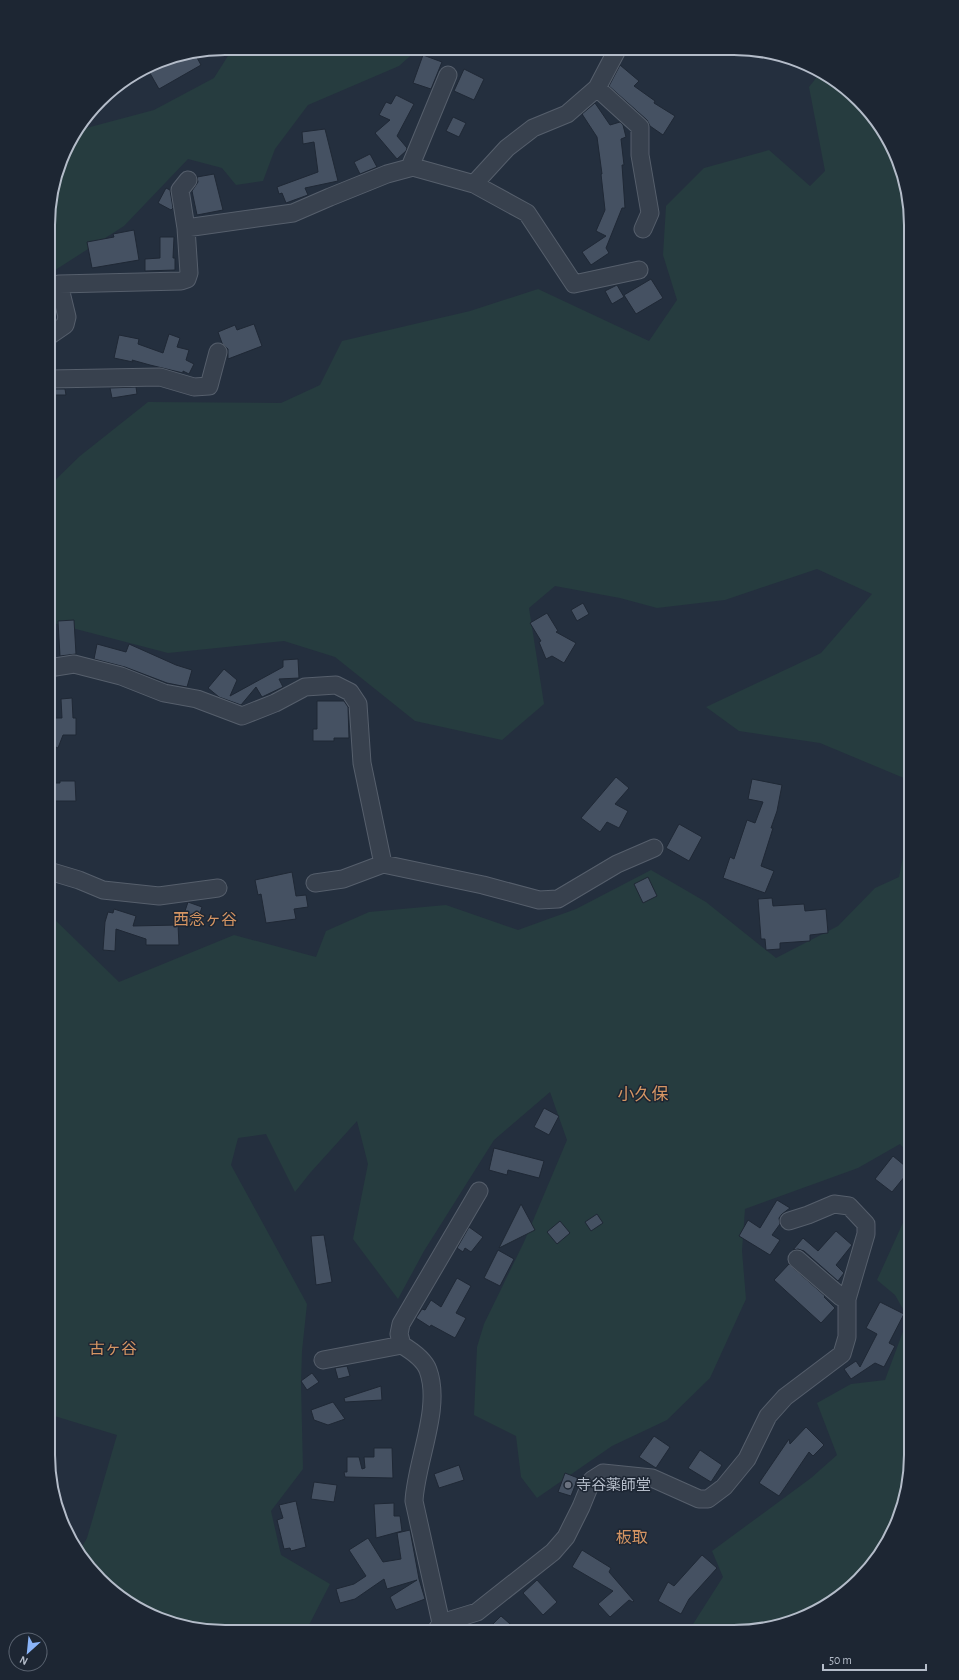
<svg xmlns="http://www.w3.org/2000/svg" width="959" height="1680" font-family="'Alegreya Sans','Noto Sans JP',sans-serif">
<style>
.green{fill:#263c3f}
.building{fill:#455162;stroke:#1f2835}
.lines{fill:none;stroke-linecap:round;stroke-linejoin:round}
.minor-casing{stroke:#565f6c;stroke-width:19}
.minor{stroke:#38414e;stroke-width:17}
.worship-dot{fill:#6b7280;stroke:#1d2633;stroke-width:1.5}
.labels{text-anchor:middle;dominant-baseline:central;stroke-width:3;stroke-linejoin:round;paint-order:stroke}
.poi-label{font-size:15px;fill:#b4bcc9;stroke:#1d2633;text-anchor:start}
.neighbourhood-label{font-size:16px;fill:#d59563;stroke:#1d2633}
.quarter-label{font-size:17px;fill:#d59563;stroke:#1d2633}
.rim{fill:none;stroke:#b4bcc9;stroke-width:2}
</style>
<rect width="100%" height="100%" fill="#242f3e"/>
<path class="green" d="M 233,48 L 418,49 L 399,66 L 308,105 L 275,149 L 263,181 L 236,185 L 222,168 L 188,159 L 124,226 L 49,274 L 49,202 L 66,146 L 79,130 L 154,110 L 214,78 Z
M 821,72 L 851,92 L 881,126 L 902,168 L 911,225 L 911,781 L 820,743 L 739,731 L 706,707 L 821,653 L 872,594 L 817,569 L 725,600 L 657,608 L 620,598 L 555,586 L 529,608 L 544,704 L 502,740 L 415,721 L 335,657 L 284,641 L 168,653 L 49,622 L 49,486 L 80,456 L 148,402 L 281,403 L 320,385 L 342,341 L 470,311 L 538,289 L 649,341 L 677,300 L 663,255 L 666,206 L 704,168 L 769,150 L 810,186 L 825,171 L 809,87 Z
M 911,818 L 911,1156 L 900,1144 L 858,1168 L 745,1209 L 742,1251 L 746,1299 L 710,1378 L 667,1420 L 612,1446 L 537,1498 L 521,1477 L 516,1436 L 474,1415 L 477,1347 L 484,1324 L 524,1242 L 567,1140 L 550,1092 L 494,1140 L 424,1251 L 398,1299 L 353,1239 L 368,1164 L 357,1121 L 310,1173 L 295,1192 L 266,1134 L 238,1138 L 231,1165 L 307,1304 L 302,1351 L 301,1384 L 303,1469 L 271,1511 L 281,1555 L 330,1584 L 308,1627 L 308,1631 L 201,1630 L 157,1618 L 117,1595 L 78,1554 L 87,1538 L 117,1435 L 51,1415 L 48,1417 L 49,914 L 119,982 L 234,935 L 316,957 L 326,931 L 369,912 L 446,905 L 518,930 L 576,909 L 651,870 L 706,902 L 776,958 L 838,926 L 875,888 L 899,877 Z
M 911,1205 L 911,1467 L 898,1523 L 874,1563 L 833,1602 L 791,1623 L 734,1632 L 688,1632 L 723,1577 L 712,1551 L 811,1478 L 837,1455 L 817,1403 L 851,1384 L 885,1380 L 908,1318 L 895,1295 L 877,1280 Z"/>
<path class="building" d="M 195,54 L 201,65 L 159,89 L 147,68 L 157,61 Z
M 423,55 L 442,62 L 431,89 L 413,83 Z
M 620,65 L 639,81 L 634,86 L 655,101 L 654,103 L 675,116 L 663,135 L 650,126 L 647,120 L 609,86 Z
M 464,69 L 484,79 L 474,100 L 454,91 Z
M 396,95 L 414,104 L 397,136 L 407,148 L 406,151 L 397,159 L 375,133 L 390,120 L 379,115 L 386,102 L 391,104 Z
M 595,103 L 610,125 L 620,122 L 623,125 L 626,137 L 621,139 L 624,165 L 622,165 L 625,208 L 622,208 L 606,248 L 609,253 L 591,265 L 582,252 L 606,236 L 596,231 L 605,210 L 601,174 L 602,174 L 597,137 L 582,114 Z
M 453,117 L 466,123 L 459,137 L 446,131 Z
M 325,129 L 338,181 L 305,188 L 308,195 L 286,203 L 282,193 L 279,194 L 277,187 L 318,172 L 314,142 L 303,144 L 302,132 Z
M 370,154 L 377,167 L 360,174 L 354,162 Z
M 214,174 L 223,210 L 197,215 L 192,191 L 198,182 L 197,177 Z
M 166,188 L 170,190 L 173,208 L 171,210 L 158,203 Z
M 134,230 L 139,260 L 92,268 L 87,242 L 114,237 L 113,234 Z
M 160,237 L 174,237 L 173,258 L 175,258 L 175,270 L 145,271 L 145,259 L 160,258 Z
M 651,279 L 663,298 L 636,314 L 624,295 Z
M 617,285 L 624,297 L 612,304 L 605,291 Z
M 254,324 L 262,346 L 228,359 L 228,349 L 222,343 L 218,332 L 235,325 L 237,330 Z
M 169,334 L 180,338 L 177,347 L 189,350 L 186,360 L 194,364 L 189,374 L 183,371 L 183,373 L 150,365 L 132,360 L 133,362 L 114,358 L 119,335 L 139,339 L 138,344 L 163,353 Z
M 136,387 L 137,394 L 112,398 L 110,388 Z
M 49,389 L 65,389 L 66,395 L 49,395 Z
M 583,603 L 589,614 L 577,621 L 571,610 Z
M 547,613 L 558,631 L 556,632 L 576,643 L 564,663 L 552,656 L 546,659 L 539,642 L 541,641 L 530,623 Z
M 74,620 L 76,654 L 60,656 L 58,621 Z
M 97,644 L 126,652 L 129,644 L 176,665 L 192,670 L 187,687 L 167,683 L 125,667 L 94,659 Z
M 298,659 L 299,678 L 279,679 L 283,687 L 262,697 L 256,687 L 241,705 L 219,697 L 208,688 L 224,669 L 237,680 L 230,696 L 283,667 L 283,660 Z
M 72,698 L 73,718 L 76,718 L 76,735 L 63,735 L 58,748 L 49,744 L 49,718 L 62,718 L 61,699 Z
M 317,701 L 344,701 L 348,707 L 349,738 L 334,738 L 334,741 L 313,741 L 313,729 L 317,729 Z
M 616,777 L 629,788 L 615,804 L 628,811 L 619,828 L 607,822 L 600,832 L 581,818 Z
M 752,779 L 782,785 L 777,811 L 771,828 L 773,828 L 761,866 L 774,871 L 765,893 L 723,878 L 730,857 L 734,859 L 747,820 L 755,823 L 763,802 L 748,799 Z
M 60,781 L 75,781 L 76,801 L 49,801 L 49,783 L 60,783 Z
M 679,824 L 702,837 L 689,861 L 666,848 Z
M 292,872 L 296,896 L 306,895 L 308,907 L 294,909 L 296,919 L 266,923 L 261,894 L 258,895 L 255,880 Z
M 648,877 L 657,896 L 643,903 L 634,884 Z
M 772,898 L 773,906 L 804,904 L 805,911 L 826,909 L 828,933 L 810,935 L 810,941 L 780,943 L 780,949 L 766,950 L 765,939 L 761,939 L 758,899 Z
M 188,902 L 202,907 L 196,925 L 182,920 Z
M 114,909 L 136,916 L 133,926 L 178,925 L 179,945 L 146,945 L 146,939 L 116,929 L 115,951 L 103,950 L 105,922 L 108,912 L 113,913 Z
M 544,1108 L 559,1116 L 549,1135 L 534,1127 Z
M 494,1148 L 544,1161 L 539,1178 L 508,1170 L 507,1175 L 489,1170 Z
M 893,1156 L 910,1170 L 892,1192 L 875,1179 Z
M 777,1200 L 790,1208 L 782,1214 L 779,1218 L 780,1224 L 772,1235 L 780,1240 L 770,1255 L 739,1236 L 748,1220 L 760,1228 Z
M 521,1204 L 535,1230 L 499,1248 Z
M 597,1214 L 603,1223 L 591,1231 L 585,1222 Z
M 560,1221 L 570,1233 L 557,1244 L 547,1232 Z
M 469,1227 L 483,1237 L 471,1252 L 465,1248 L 463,1252 L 457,1248 Z
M 836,1231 L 852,1245 L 836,1265 L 844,1273 L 838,1281 L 804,1251 L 798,1249 L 793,1250 L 803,1238 L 818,1251 Z
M 324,1235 L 332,1282 L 316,1285 L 311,1236 Z
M 498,1250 L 514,1259 L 500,1286 L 484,1278 Z
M 789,1264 L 825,1296 L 824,1297 L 835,1308 L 821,1323 L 774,1280 Z
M 457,1278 L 471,1286 L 456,1313 L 466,1318 L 455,1338 L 431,1325 L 430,1327 L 416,1318 L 422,1309 L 425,1310 L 431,1300 L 441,1307 Z
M 880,1302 L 904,1314 L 889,1343 L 895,1346 L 884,1367 L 875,1363 L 851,1379 L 844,1369 L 856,1361 L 860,1367 L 877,1334 L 866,1328 Z
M 347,1366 L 350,1376 L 338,1379 L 335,1368 Z
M 312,1373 L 319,1382 L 307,1390 L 301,1381 Z
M 381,1386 L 382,1400 L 345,1402 L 344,1398 Z
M 333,1402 L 345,1419 L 328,1425 L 314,1420 L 311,1410 Z
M 806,1427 L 824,1445 L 813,1456 L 809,1452 L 779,1496 L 759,1483 L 789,1439 L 790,1444 Z
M 654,1436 L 670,1447 L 656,1468 L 639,1457 Z
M 374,1448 L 392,1448 L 393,1478 L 345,1477 L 344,1472 L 347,1472 L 347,1457 L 359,1457 L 362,1469 L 365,1468 L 364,1457 L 374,1457 Z
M 700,1450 L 722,1465 L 711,1482 L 688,1468 Z
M 459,1465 L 464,1480 L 439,1488 L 434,1474 Z
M 565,1473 L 578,1478 L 571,1496 L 558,1492 Z
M 314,1482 L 337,1485 L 334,1502 L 311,1499 Z
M 296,1501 L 306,1547 L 291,1551 L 290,1548 L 284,1549 L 277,1520 L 283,1518 L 279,1505 Z
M 394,1503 L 394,1516 L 400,1516 L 402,1531 L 376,1538 L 374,1504 Z
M 410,1530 L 419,1579 L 425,1599 L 396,1610 L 390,1597 L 417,1580 L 387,1589 L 384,1579 L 355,1599 L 340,1603 L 336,1589 L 354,1584 L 366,1576 L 349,1550 L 368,1538 L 383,1562 L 401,1559 L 397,1533 Z
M 582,1550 L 611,1568 L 609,1572 L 634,1601 L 633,1602 L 629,1600 L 610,1617 L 598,1604 L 613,1591 L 572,1567 Z
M 702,1555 L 717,1568 L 689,1599 L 681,1614 L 658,1601 L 668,1582 L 674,1586 Z
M 537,1580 L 557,1602 L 543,1615 L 523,1593 Z
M 501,1616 L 518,1631 L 486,1631 Z"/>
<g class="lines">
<defs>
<path id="minor" d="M 597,88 L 640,127 L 640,155 L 650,213 L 643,229
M 410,167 L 448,75
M 474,184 L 507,148 L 533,128 L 567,114 L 597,88 L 617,50
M 186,228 L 293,213 L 330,197 L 387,174 L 413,167 L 474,184 L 527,213 L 574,284 L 639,270
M 49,336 L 65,325 L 67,317 L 59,284 L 181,281 L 187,279 L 189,273 L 186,228 L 180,190 L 188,180
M 49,379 L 160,377 L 194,387 L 209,386 L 218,352
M 49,668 L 74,664 L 121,676 L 164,693 L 197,699 L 242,716 L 275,703 L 305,687 L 336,685 L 350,692 L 358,704 L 362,763 L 383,864
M 49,871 L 79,880 L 103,890 L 159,896 L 218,888
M 315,883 L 343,879 L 383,864 L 483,885 L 539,900 L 558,899 L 617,864 L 654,848
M 797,1259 L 841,1297 L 847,1299
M 323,1360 L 402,1345
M 441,1623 L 414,1501 C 416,1461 442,1408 428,1370 C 424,1359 412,1351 402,1345 L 399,1334 L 401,1324 L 479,1191
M 436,1631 L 441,1623 L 477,1612 L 553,1552 L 566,1537 L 581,1507 L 592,1480 L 603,1473 L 652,1478 L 699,1499 L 708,1499 L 724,1487 L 747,1459 L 768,1416 L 785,1397 L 842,1354 L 847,1337 L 847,1299 L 866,1234 L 866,1224 L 849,1206 L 834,1204 L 808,1215 L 789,1221"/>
</defs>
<use href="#minor" class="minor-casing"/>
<use href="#minor" class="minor"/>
</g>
<circle class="worship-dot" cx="568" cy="1485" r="4"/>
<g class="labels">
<g class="poi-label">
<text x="576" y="1485">寺谷薬師堂</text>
</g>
<g class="neighbourhood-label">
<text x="205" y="920">西念ヶ谷</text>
<text x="113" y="1349">古ヶ谷</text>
<text x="632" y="1538">板取</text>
</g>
<g class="quarter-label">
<text x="643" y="1094">小久保</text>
</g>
</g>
<path d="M0 0H959V1680H0ZM225 55H734A170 170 0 0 1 904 225V1455A170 170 0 0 1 734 1625H225A170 170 0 0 1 55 1455V225A170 170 0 0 1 225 55Z" fill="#1d2633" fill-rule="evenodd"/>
<path class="rim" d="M225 55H734A170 170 0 0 1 904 225V1455A170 170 0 0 1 734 1625H225A170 170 0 0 1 55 1455V225A170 170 0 0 1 225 55Z"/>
<g transform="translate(28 1652) rotate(207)"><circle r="19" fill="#1d2633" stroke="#59626f"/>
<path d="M0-3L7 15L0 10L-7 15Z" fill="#8ab4f8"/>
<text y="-6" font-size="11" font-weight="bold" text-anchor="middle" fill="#b4bcc9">N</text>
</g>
<path d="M823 1664v6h103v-6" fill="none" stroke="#b4bcc9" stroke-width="2"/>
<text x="829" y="1664" font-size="12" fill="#b4bcc9" stroke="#1d2633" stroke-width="3" paint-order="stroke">50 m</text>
</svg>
